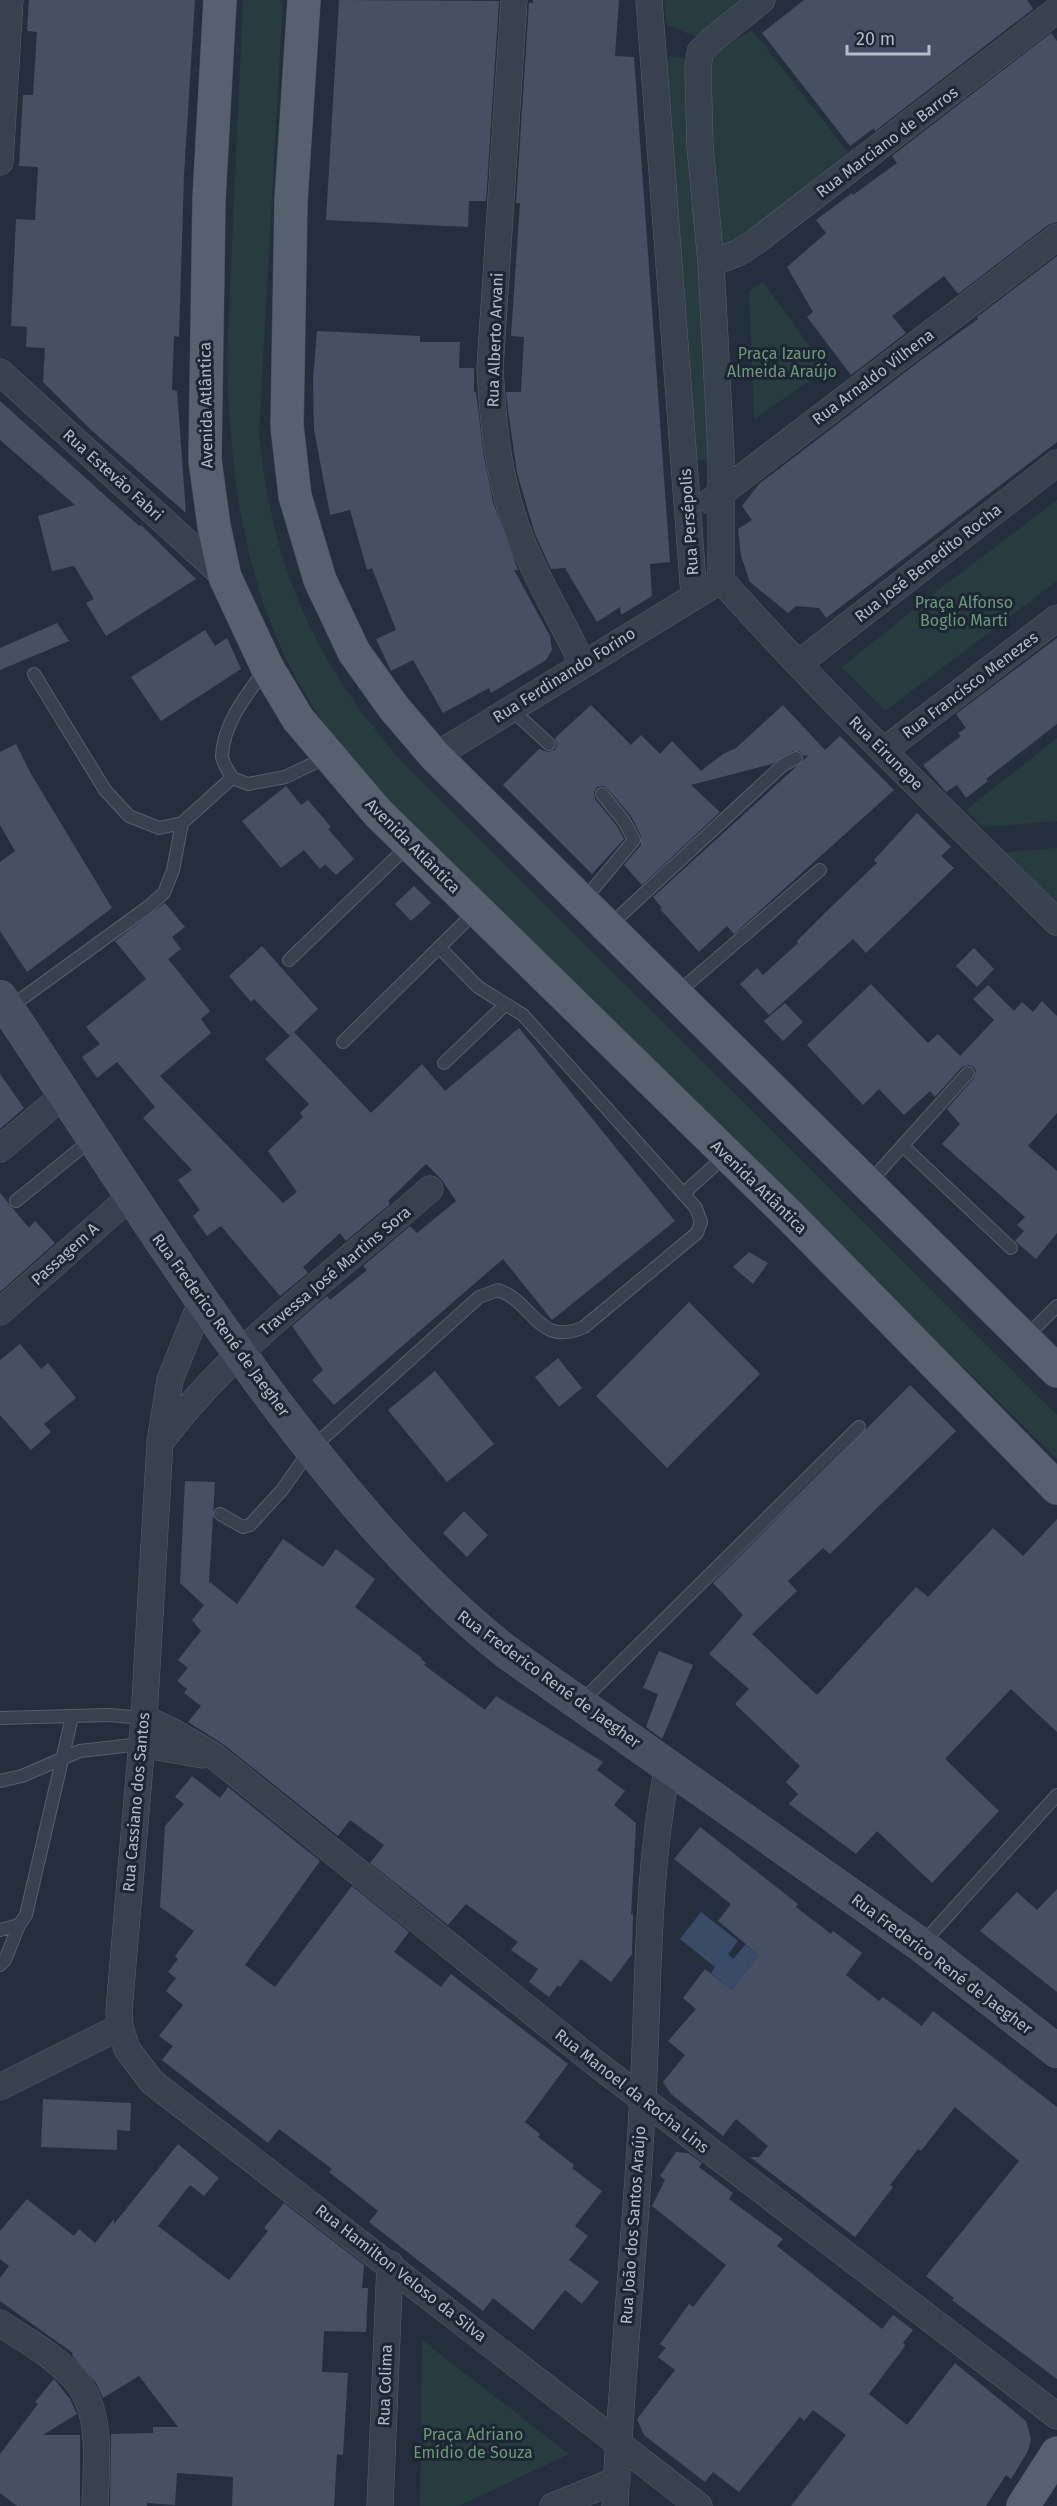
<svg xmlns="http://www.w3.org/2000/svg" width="1057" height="2506" font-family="'Fira Sans',sans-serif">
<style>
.green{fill:#263c3f}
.water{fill:#394c67}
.building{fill:#455162}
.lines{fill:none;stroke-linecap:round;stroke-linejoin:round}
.lane-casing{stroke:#565f6c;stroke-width:14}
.street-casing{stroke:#565f6c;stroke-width:27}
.secondary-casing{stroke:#565f6c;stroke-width:34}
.primary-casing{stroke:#414a57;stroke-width:34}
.lane{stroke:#38414e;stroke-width:12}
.street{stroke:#38414e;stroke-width:26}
.secondary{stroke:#465061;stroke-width:33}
.primary{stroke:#56606e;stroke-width:33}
.labels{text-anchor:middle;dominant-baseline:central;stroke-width:6;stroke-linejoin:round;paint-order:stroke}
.street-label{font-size:16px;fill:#b4bcc9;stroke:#1d2633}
.park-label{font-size:16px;fill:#6b9a76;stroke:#1d2633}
</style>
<rect width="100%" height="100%" fill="#242f3e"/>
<path class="green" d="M 243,0 L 283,0 L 259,431 C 271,566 314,662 403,763 L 1057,1415 L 1057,1459 L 371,787 C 343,752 317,717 296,678 C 243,580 229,467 227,357 Z
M 664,0 L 744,0 L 699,38 L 667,25 Z
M 752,30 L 848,152 L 751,234 L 717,253 L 705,54 L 727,45 Z
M 671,56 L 684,58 L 690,64 L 711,457 L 707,461 L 696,460 L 666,59 Z
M 763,282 L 826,369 L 754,419 L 749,291 Z
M 1057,500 L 1057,581 L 885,711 L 842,667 L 932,595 Z
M 1057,738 L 1057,821 L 984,827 L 966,810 Z
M 1057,848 L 1057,908 L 1000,853 Z
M 422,2340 L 427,2344 L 569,2454 L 459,2506 L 420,2506 Z"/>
<path class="water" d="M 701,1912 L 738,1941 L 728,1954 L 733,1959 L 746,1944 L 759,1955 L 732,1990 L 711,1973 L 715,1967 L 680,1939 Z"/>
<path class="building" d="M 29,0 L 195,0 L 184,175 L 179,337 L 174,336 L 172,390 L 177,391 L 186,513 L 91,430 L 43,382 L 45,348 L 26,347 L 27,327 L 11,326 L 16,219 L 35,220 L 38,167 L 19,166 L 23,95 L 33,95 L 37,32 L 27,31 Z
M 339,0 L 499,1 L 486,201 L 469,201 L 468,227 L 326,220 Z
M 533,0 L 619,0 L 615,56 L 634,57 L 670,562 L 650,564 L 652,596 L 621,615 L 620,607 L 597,622 L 565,568 L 551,569 L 535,534 L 517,473 L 508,410 L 506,392 L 521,392 L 524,337 L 511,336 L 520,203 L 516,203 L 529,3 L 533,3 Z
M 804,0 L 1027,0 L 1033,9 L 875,131 L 874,128 L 850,146 L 762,33 Z
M 1051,33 L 1057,41 L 1057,222 L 1048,225 L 958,294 L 944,276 L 892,316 L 906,333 L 851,375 L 807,317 L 813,312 L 787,267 L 826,233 L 816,220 L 852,193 L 853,195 L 897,163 L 892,156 Z
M 1057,256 L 1057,442 L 826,618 L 819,608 L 796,606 L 788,613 L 750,582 L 741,556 L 738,529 L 752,520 L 742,506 L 759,484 L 925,357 L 978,319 L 977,317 Z
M 317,331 L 420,336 L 420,342 L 460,342 L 459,368 L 474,368 L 474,392 L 476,392 L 484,457 L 493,502 L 518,570 L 514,570 L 550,636 L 552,650 L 546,660 L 491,693 L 489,688 L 443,713 L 413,660 L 391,671 L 376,639 L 396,630 L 372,568 L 367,570 L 350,510 L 330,515 L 314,429 L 313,380 Z
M 0,401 L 139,526 L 141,525 L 196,579 L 106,636 L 86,603 L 94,599 L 74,566 L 52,571 L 38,516 L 75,505 L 0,440 Z
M 57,623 L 69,641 L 0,670 L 0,648 Z
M 205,630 L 215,646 L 227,638 L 241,669 L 161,721 L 131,677 Z
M 1057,638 L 1057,724 L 986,779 L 988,781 L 966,798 L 957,785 L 946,792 L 923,765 L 961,736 L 958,733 L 966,728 L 956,714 Z
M 591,705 L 631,745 L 641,735 L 660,754 L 672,741 L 701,771 L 723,754 L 736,748 L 783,705 L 825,750 L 840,736 L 894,790 L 734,934 L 727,926 L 699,952 L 660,909 L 662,908 L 653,897 L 809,755 L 804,756 L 800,751 L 793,751 L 772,764 L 691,785 L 720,812 L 642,885 L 624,865 L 641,845 L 641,836 L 631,816 L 608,789 L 604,786 L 597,787 L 594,792 L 595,799 L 617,826 L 624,839 L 592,874 L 503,785 L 539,749 L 548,752 L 555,750 L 557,745 L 555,738 Z
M 16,744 L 31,774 L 112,908 L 27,972 L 0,931 L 0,862 L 15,851 L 0,825 L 0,752 Z
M 286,786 L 301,805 L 308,800 L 331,827 L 328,829 L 354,859 L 336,875 L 325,864 L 320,869 L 304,850 L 281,868 L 242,821 Z
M 917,813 L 951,847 L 941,856 L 954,868 L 866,953 L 853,939 L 769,1015 L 740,984 L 757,968 L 763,975 L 798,943 L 797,941 L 830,908 L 877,863 L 874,860 Z
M 414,886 L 431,903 L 411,921 L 395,904 Z
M 165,903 L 185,927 L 172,937 L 181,949 L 168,959 L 210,1011 L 201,1019 L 211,1033 L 160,1076 L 283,1203 L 297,1192 L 268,1151 L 303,1117 L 300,1113 L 309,1104 L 265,1059 L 294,1032 L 371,1113 L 422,1064 L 445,1091 L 519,1028 L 675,1221 L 552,1320 L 503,1259 L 334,1405 L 312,1380 L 323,1370 L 292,1326 L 327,1296 L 330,1300 L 367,1270 L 363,1266 L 410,1226 L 417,1233 L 456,1201 L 442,1180 L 426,1164 L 388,1201 L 390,1204 L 346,1241 L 340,1233 L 303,1267 L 308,1273 L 280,1296 L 221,1226 L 207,1236 L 193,1216 L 200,1210 L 178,1180 L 192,1170 L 143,1118 L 155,1107 L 117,1062 L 97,1078 L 82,1057 L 100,1044 L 86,1027 L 146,979 L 115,941 Z
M 262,946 L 318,1009 L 290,1036 L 254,999 L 251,1002 L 229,976 Z
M 974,948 L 994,969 L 977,987 L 956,966 Z
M 871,984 L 928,1043 L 938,1034 L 960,1056 L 994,1020 L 973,999 L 988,985 L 1014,1011 L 1022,1002 L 1033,1012 L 1042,1001 L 1057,1016 L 1057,1113 L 1028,1146 L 1057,1171 L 1057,1233 L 1036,1259 L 1015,1241 L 1024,1231 L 1017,1225 L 1025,1217 L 942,1144 L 960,1124 L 947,1109 L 974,1078 L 976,1071 L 974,1067 L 969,1065 L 962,1067 L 935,1097 L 930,1091 L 904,1115 L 879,1089 L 863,1105 L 807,1045 Z
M 785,1003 L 803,1022 L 783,1041 L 764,1021 Z
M 0,1074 L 24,1108 L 0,1129 Z
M 0,1193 L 29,1228 L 35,1221 L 55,1243 L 0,1292 Z
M 749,1252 L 768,1263 L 753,1284 L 733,1267 Z
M 689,1302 L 760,1374 L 667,1468 L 596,1396 Z
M 20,1344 L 41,1369 L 48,1363 L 76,1398 L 44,1424 L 51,1432 L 31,1450 L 0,1415 L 0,1360 Z
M 558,1358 L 582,1388 L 559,1407 L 535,1377 Z
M 435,1371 L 494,1444 L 447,1482 L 388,1410 Z
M 910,1385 L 956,1431 L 830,1554 L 823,1548 L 788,1581 L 797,1591 L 752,1634 L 817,1695 L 916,1587 L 928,1597 L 993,1528 L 1023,1556 L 1057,1519 L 1057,1732 L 1011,1689 L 945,1759 L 999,1811 L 932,1883 L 877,1831 L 856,1854 L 789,1804 L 798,1794 L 786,1782 L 800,1766 L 735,1704 L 749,1689 L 709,1654 L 743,1615 L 713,1583 Z
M 185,1481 L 215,1482 L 209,1584 L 210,1582 L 237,1604 L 283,1539 L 323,1567 L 336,1549 L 375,1579 L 355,1607 L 422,1658 L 421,1659 L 426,1663 L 424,1665 L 485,1710 L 496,1696 L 603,1762 L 597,1770 L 625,1791 L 614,1805 L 636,1823 L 631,1915 L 633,1912 L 632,1954 L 611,1982 L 581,1959 L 560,1987 L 558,1985 L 549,1997 L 529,1982 L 538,1969 L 511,1950 L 518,1942 L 466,1904 L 448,1925 L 370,1863 L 384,1845 L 350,1820 L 338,1836 L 223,1744 L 188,1722 L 201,1706 L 184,1693 L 187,1689 L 177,1681 L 188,1668 L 178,1660 L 201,1631 L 192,1620 L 204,1605 L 180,1583 Z
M 464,1511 L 488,1535 L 467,1557 L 443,1533 Z
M 659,1651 L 693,1665 L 662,1739 L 646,1727 L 658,1694 L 643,1688 Z
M 192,1776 L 220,1798 L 228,1787 L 320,1861 L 245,1965 L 275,1987 L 352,1886 L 409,1932 L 394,1952 L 441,1987 L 451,1974 L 568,2064 L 525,2122 L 540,2134 L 538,2137 L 574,2165 L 572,2168 L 602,2191 L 575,2226 L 588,2236 L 569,2260 L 599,2282 L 582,2304 L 565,2290 L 533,2330 L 493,2298 L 483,2311 L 369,2222 L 378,2211 L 329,2172 L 332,2169 L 279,2129 L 268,2143 L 162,2060 L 173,2046 L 159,2036 L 183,2005 L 166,1991 L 176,1978 L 168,1972 L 178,1959 L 175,1956 L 194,1931 L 160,1907 L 165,1826 L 184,1804 L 175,1797 Z
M 700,1827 L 798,1904 L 796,1907 L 831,1934 L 833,1931 L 862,1953 L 846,1975 L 879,2001 L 883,1997 L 922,2026 L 933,2011 L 1057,2107 L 1057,2379 L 952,2300 L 954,2298 L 926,2276 L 1019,2161 L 955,2107 L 921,2151 L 918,2149 L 890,2185 L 893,2187 L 855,2237 L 750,2157 L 759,2157 L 768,2146 L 736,2119 L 723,2136 L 671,2094 L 663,2082 L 685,2055 L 668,2041 L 696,2009 L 683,1998 L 705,1969 L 732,1990 L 759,1955 L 718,1921 L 731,1904 L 674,1859 Z
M 1057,1889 L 1057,1992 L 980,1931 L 1017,1892 L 1037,1910 Z
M 43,2099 L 131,2103 L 130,2131 L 117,2130 L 117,2150 L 41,2147 Z
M 178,2144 L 219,2178 L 204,2196 L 190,2185 L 158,2226 L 229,2280 L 268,2231 L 264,2228 L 284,2203 L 364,2265 L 362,2288 L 368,2288 L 366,2332 L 324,2331 L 322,2372 L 348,2373 L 343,2455 L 337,2454 L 334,2506 L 232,2506 L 233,2477 L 177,2473 L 175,2505 L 147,2503 L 147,2506 L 110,2506 L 111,2434 L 153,2433 L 153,2427 L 178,2427 L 139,2376 L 103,2398 L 96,2383 L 72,2355 L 73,2353 L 0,2301 L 0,2278 L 9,2266 L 0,2259 L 0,2231 L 27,2199 L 74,2236 L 79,2229 L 95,2243 L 114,2219 L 114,2224 Z
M 676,2152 L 688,2153 L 702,2163 L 699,2167 L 733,2193 L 729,2199 L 783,2239 L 777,2246 L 882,2329 L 893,2315 L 913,2330 L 903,2343 L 905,2345 L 903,2349 L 869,2394 L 907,2425 L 955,2363 L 1026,2421 L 1031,2439 L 1028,2451 L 1011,2479 L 1006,2475 L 986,2506 L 791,2506 L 846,2435 L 813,2410 L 804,2421 L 800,2417 L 739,2492 L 713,2472 L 705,2482 L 644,2435 L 637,2419 L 675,2370 L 658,2357 L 666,2348 L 660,2344 L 689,2304 L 693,2307 L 726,2265 L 652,2206 L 665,2180 L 660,2176 Z
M 54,2379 L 70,2399 L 77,2414 L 43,2435 L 80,2435 L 80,2506 L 17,2506 L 0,2493 L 0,2454 L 38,2404 L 35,2402 Z"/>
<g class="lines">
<defs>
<path id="lane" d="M 265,670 C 247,694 223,724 222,756 C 222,763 229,771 232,778 L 248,784 L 285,777 L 327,757
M 34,674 L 105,790 L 129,816 L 159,828 L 182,823 L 232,778
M 510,708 L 549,744
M 584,900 L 634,840 L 624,821 L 602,794
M 608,927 L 783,765 L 796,758
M 289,960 L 409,845
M 676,994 L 820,870
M 9,1008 L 148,907 L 164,893 L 173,870 L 182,823
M 343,1042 L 476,911
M 444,1063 L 505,1005
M 903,1146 L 1011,1248
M 868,1184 L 968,1073
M 683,1194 L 725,1156
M 16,1201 L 92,1139
M 1026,1337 L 1057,1306
M 220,1514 L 243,1527 L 250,1525 L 282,1490 L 311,1449 L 479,1297 L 498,1290 C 534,1302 538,1348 584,1327 L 697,1233 L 701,1222 L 696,1208 L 523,1015 L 478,987 L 439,947
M 581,1702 L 859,1427
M 0,1718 L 109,1715 L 144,1718
M 0,1781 L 22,1776 L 80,1751 L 141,1744
M 0,1930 L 19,1925 L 26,1915 L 72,1717
M 922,1944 L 1057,1795
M 0,1965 L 5,1960 L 19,1925"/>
<path id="street" d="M 514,0 L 490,368 C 493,426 499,485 521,539 C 538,582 563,622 582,663
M 649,0 L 694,595
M 0,162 L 10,0
M 711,263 L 738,253 L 755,242 L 1057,10
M 0,372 L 225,577
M 711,501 L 1057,237
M 721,580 C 827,699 943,810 1057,922
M 798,664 L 1057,463
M 883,751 L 1057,618
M 435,756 L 721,580 L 721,453 L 711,263 L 700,146 L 698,69 L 700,52 L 712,40 L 762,0
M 0,1149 L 65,1094
M 0,1312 L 130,1197
M 162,1440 C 236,1342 339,1270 430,1189
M 144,1718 L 175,1733 L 214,1756 L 594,2062 L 1057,2416
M 141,1744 L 202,1755
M 120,2027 L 127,2049 L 152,2082 L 699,2506
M 0,2087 L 120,2027 L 119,2010 L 144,1718 L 160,1442 L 170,1380 L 202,1300
M 0,2323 C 24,2340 54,2355 74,2378 C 104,2411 96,2465 95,2506
M 380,2506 L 390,2264
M 553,2506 L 617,2480
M 615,2506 C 622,2369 636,2232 643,2095 C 649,1985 646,1874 668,1766"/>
<path id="secondary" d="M 0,997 C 91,1133 177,1271 275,1402 C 344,1493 416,1580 505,1651 L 921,1945 L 1057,2051"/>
<path id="primary" d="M 220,0 L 209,199 L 205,460 L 214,526 L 225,577 L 267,667 L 298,719 L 378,813 L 789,1215 L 1057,1488
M 304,0 L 291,201 L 287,426 L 295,496 L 320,580 L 354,652 L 394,708 L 435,756 L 1057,1371
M 1023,2506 L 1057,2453"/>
</defs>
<use href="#lane" class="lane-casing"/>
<use href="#street" class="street-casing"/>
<use href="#secondary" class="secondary-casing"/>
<use href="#primary" class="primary-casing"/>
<use href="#lane" class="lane"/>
<use href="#street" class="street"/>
<use href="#secondary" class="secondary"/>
<use href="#primary" class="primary"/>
</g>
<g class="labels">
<g class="street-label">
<text transform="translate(887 142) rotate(-37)">Rua Marciano de Barros</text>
<text transform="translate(495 340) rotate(-88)">Rua Alberto Arvani</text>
<text transform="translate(873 377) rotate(-37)">Rua Arnaldo Vilhena</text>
<text transform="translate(206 405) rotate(-91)">Avenida Atlântica</text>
<text transform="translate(113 475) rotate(42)">Rua Estevão Fabri</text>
<text transform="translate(689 522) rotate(-94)">Rua Persépolis</text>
<text transform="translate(928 563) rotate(-38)">Rua José Benedito Rocha</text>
<text transform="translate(564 675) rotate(-32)">Rua Ferdinando Forino</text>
<text transform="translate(970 685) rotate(-37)">Rua Francisco Menezes</text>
<text transform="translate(886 753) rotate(45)">Rua Eirunepe</text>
<text transform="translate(413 846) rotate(45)">Avenida Atlântica</text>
<text transform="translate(759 1187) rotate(44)">Avenida Atlântica</text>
<text transform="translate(65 1254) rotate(-42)">Passagem A</text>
<text transform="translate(335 1271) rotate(-40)">Travessa José Martins Sora</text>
<text transform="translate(221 1325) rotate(54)">Rua Frederico René de Jaegher</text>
<text transform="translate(549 1679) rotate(36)">Rua Frederico René de Jaegher</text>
<text transform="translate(136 1802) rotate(-85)">Rua Cassiano dos Santos</text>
<text transform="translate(942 1964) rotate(37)">Rua Frederico René de Jaegher</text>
<text transform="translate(632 2091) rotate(38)">Rua Manoel da Rocha Lins</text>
<text transform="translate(633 2225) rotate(-86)">Rua João dos Santos Araújo</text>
<text transform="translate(401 2273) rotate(38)">Rua Hamilton Veloso da Silva</text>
<text transform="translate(385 2385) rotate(-88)">Rua Colima</text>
</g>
<g class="park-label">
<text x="782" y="353">Praça Izauro<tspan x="782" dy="18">Almeida Araújo</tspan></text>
<text x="964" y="602">Praça Alfonso<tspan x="964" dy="18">Boglio Marti</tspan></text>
<text x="473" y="2434">Praça Adriano<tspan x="473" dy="18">Emídio de Souza</tspan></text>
</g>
</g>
<path d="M847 45v9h82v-9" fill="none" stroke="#b4bcc9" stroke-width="3"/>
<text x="856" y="45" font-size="18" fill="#b4bcc9" stroke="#1d2633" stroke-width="4.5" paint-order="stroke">20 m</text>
</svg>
